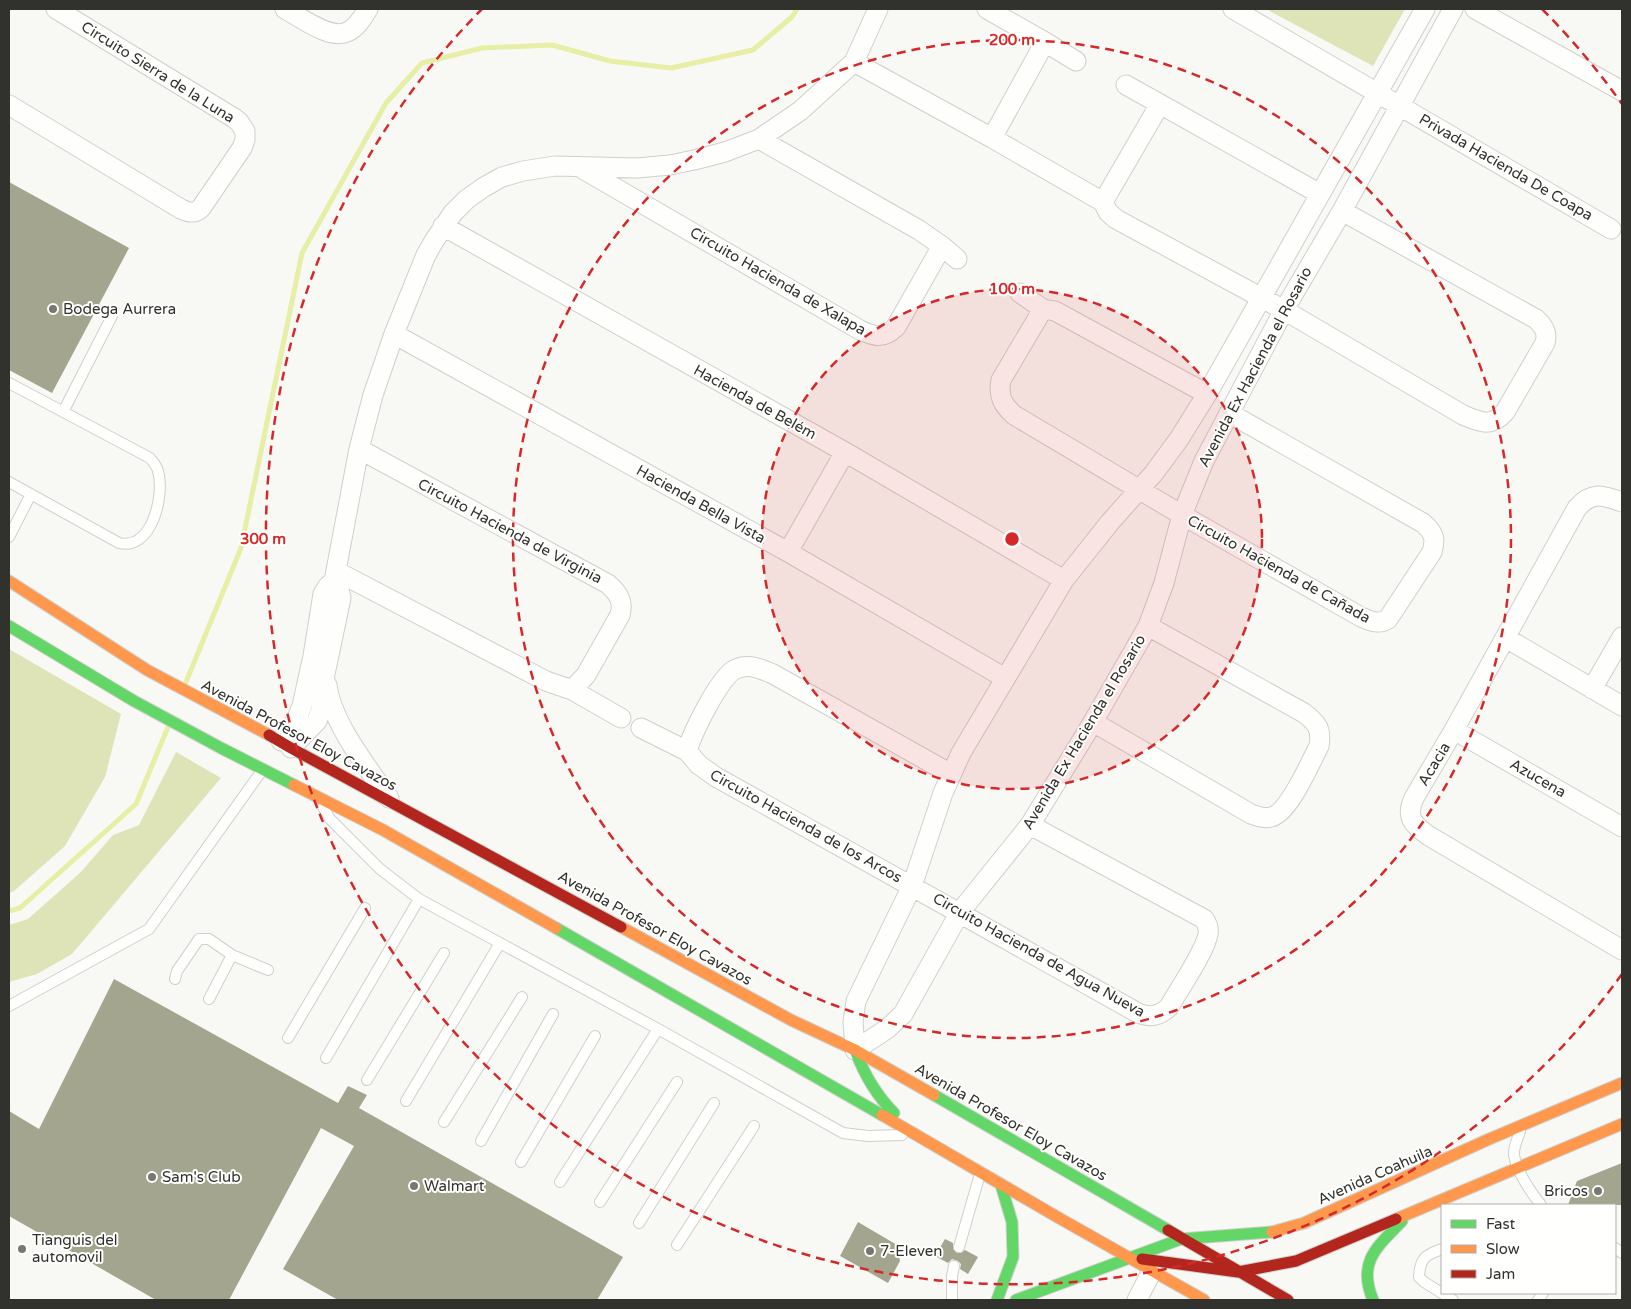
<svg xmlns="http://www.w3.org/2000/svg" width="1631" height="1309" font-family="'Varela Round',sans-serif">
<style>
.green{fill:#dfe3b8}
.lines{fill:none;stroke-linecap:round;stroke-linejoin:round}
.stream{stroke:#e7eea5;stroke-width:5}
.building{fill:#a4a58e}
.lane-casing{stroke:#cfcfcc;stroke-width:12}
.street-casing{stroke:#cfcfcc;stroke-width:21}
.fast-casing{stroke:#cfcfcc;stroke-width:13}
.slow-casing{stroke:#cfcfcc;stroke-width:13}
.jam-casing{stroke:#cfcfcc;stroke-width:13}
.lane{stroke:#fefefd;stroke-width:10}
.street{stroke:#fefefd;stroke-width:19}
.fast{stroke:#63d668;stroke-width:11}
.slow{stroke:#ff974d;stroke-width:11}
.jam{stroke:#b3261e;stroke-width:11}
.ring{fill:none;stroke:#d62828;stroke-width:2.5;stroke-dasharray:9 6}
.poi-dot{fill:#777773;stroke:#fffffe;stroke-width:2}
.labels{text-anchor:middle;dominant-baseline:central;stroke-width:4;stroke-linejoin:round;paint-order:stroke}
.street-label{font-size:15px;fill:#31312e;stroke:#fffffe}
.poi-label{font-size:15px;fill:#31312e;stroke:#fffffe;text-anchor:start}
.centre{fill:#d62828;stroke:#fffffe;stroke-width:2.5}
.ring-label{font-size:15px;text-anchor:middle;font-weight:bold;fill:#d62828;stroke:#fffffe;stroke-width:4;stroke-linejoin:round;paint-order:stroke}
</style>
<rect width="100%" height="100%" fill="#f8f9f4"/>
<path class="green" d="M 1266,9 L 1405,9 L 1373,66 Z
M 9,649 L 121,714 L 105,777 L 65,846 L 14,891 L 9,893 Z
M 176,752 L 221,778 L 72,954 L 37,974 L 9,982 L 9,925 L 28,919 L 81,872 L 113,835 L 139,825 Z"/>
<g class="lines">
<path class="stream" d="M 186,682 L 241,548 L 302,253 L 386,103 L 422,63 L 482,48 L 552,45 L 610,61 L 671,68 L 753,50 L 792,17 L 797,9
M 9,911 L 20,908 L 136,804 L 168,727"/>
</g>
<path class="building" d="M 9,182 L 129,248 L 52,393 L 9,370 Z
M 114,979 L 338,1103 L 348,1086 L 367,1095 L 359,1108 L 623,1257 L 597,1300 L 338,1300 L 283,1269 L 354,1146 L 321,1128 L 229,1300 L 156,1300 L 9,1216 L 9,1111 L 39,1129 Z
M 1622,1163 L 1622,1205 L 1568,1205 L 1577,1181 Z
M 858,1222 L 897,1245 L 900,1261 L 888,1283 L 840,1256 Z
M 945,1239 L 953,1243 L 953,1249 L 957,1253 L 961,1253 L 965,1250 L 978,1257 L 968,1274 L 960,1269 L 961,1264 L 958,1261 L 952,1259 L 948,1263 L 935,1256 Z"/>
<g class="lines">
<defs>
<path id="lane" d="M 9,383 L 150,458 C 153,462 157,466 158,471 C 165,495 152,551 119,543 L 9,482
M 63,412 L 112,316
M 9,537 L 31,494
M 323,807 L 330,819 L 380,869 L 419,899 L 658,1029 L 843,1133 L 868,1136 L 902,1135
M 175,979 L 177,971 L 199,939 L 209,939 L 232,955 L 268,970
M 209,999 L 232,955
M 9,1006 L 149,929 L 263,769
M 288,1038 L 365,908
M 326,1058 L 419,899
M 367,1080 L 444,953
M 406,1101 L 500,943
M 444,1122 L 522,997
M 1520,1131 C 1518,1138 1513,1148 1514,1155 C 1517,1173 1530,1191 1541,1205
M 481,1141 L 553,1014
M 521,1162 L 595,1036
M 560,1182 L 658,1029
M 600,1202 L 677,1082
M 639,1223 L 714,1103
M 677,1245 L 754,1126
M 959,1247 L 980,1174
M 1615,1248 L 1622,1253
M 1442,1249 C 1425,1255 1420,1258 1419,1277 L 1424,1282 L 1453,1300
M 952,1300 L 952,1276 L 954,1266
M 1538,1300 L 1543,1293"/>
<path id="street" d="M 285,9 C 300,17 330,40 347,32 C 357,28 363,17 368,9
M 1233,9 L 1611,229
M 1425,9 L 1207,394 L 1179,439 L 1154,473 L 1111,521 L 1064,580 L 961,753 L 943,793 L 912,886 L 856,1001 L 853,1022 L 855,1050 L 887,1029 L 903,1014 L 960,912 L 1030,825 L 1093,722 L 1148,626 L 1164,583 L 1182,515 L 1204,461 L 1284,310 L 1342,211 L 1453,9
M 1475,9 L 1622,91
M 1045,42 L 1076,61
M 854,62 L 992,138 L 1045,42 L 987,9
M 1126,85 L 1160,104
M 9,105 L 181,209 C 189,213 195,214 201,208 L 242,148 L 245,140 L 245,131 L 239,122 L 234,118 L 56,9
M 992,138 L 1103,202
M 581,168 L 860,330 C 875,337 883,339 896,327 L 942,246 L 919,230 L 759,139
M 1320,194 L 1160,104 L 1103,202 L 1108,212 L 1116,219 L 1284,310 L 1463,415 C 1480,422 1491,428 1505,412 L 1545,343 C 1548,333 1544,326 1536,319 L 1342,211
M 443,226 L 845,452 L 1064,580
M 942,246 L 957,259
M 1020,293 L 1043,309
M 394,334 L 788,552 L 1005,678
M 1207,394 L 1055,311 L 1043,309 L 1001,380 C 998,396 1002,404 1014,415 L 1182,515 L 1361,617 C 1371,621 1378,625 1388,619 L 1432,552 C 1436,538 1434,533 1423,523 L 1229,413
M 1622,502 C 1603,495 1592,491 1577,508 L 1454,730 L 1414,798 C 1405,817 1413,825 1429,836 L 1622,950
M 788,552 L 845,452
M 336,571 L 546,681 L 572,690 L 586,675 L 620,615 C 624,601 618,593 608,584 L 359,449
M 1506,638 L 1622,706
M 327,685 C 332,723 367,767 389,798
M 1592,689 L 1622,637
M 572,690 L 621,718
M 1093,722 L 1251,814 C 1257,816 1264,819 1271,817 C 1289,813 1310,763 1319,746 C 1322,729 1317,723 1304,713 L 1148,626
M 641,728 L 687,751
M 1454,730 L 1622,827
M 281,741 L 297,718 L 302,706 L 313,656 L 323,594 L 328,586 L 334,581 L 359,449 L 373,395 L 394,334 L 426,255 L 434,241 L 453,213 L 467,199 L 484,187 L 502,177 L 523,171 L 555,166 L 637,168 L 670,165 L 694,160 L 725,152 L 759,139 L 800,111 L 854,62 L 878,9
M 291,748 L 317,721 L 321,710 L 325,674 L 341,598 L 339,590 L 334,581
M 951,774 L 773,674 C 761,669 749,663 736,669 C 720,675 692,734 687,751 L 699,765 L 716,777 L 1138,1013 C 1151,1018 1159,1016 1169,1007 C 1179,989 1205,952 1208,934 C 1209,928 1207,923 1204,919 L 1030,825
M 1137,1300 L 1152,1271"/>
<path id="fast" d="M 9,626 L 134,701 L 221,748 L 294,785
M 556,928 L 882,1115
M 855,1050 C 864,1074 876,1095 894,1113
M 934,1095 L 1168,1230
M 997,1300 L 1013,1257 L 1012,1222 L 1001,1185
M 1016,1300 L 1181,1239 L 1272,1232
M 1373,1300 C 1357,1262 1377,1247 1402,1221"/>
<path id="slow" d="M 9,581 L 147,670 L 269,735
M 294,785 L 383,830 L 556,928
M 621,927 L 791,1020 L 855,1050 L 934,1095
M 882,1115 L 1059,1218 L 1204,1300
M 1396,1219 L 1622,1124
M 1272,1232 L 1304,1223 L 1487,1140 L 1622,1083"/>
<path id="jam" d="M 269,735 L 291,748 L 621,927
M 1168,1230 L 1288,1300
M 1142,1259 L 1238,1272 L 1296,1261 L 1396,1219"/>
</defs>
<use href="#lane" class="lane-casing"/>
<use href="#street" class="street-casing"/>
<use href="#fast" class="fast-casing"/>
<use href="#slow" class="slow-casing"/>
<use href="#jam" class="jam-casing"/>
<use href="#lane" class="lane"/>
<use href="#street" class="street"/>
<use href="#fast" class="fast"/>
<use href="#slow" class="slow"/>
<use href="#jam" class="jam"/>
</g>
<circle cx="1012" cy="539" r="250" fill="#d62828" fill-opacity=".12"/>
<g class="ring">
<circle cx="1012" cy="539" r="250"/>
<circle cx="1012" cy="539" r="499"/>
<path d="M1622 974A749 749 0 1 1 482 9M1542 9A749 749 0 0 1 1622 104"/>
</g>
<g class="poi-dot">
<circle cx="53" cy="309" r="5"/>
<circle cx="152" cy="1177" r="5"/>
<circle cx="414" cy="1186" r="5"/>
<circle cx="1598" cy="1191" r="5"/>
<circle cx="22" cy="1249" r="5"/>
<circle cx="870" cy="1251" r="5"/>
</g>
<g class="labels">
<g class="street-label">
<text transform="translate(158 72) rotate(32)">Circuito Sierra de la Luna</text>
<text transform="translate(1506 167) rotate(30)">Privada Hacienda De Coapa</text>
<text transform="translate(778 281) rotate(30)">Circuito Hacienda de Xalapa</text>
<text transform="translate(1255 367) rotate(-62)">Avenida Ex Hacienda el Rosario</text>
<text transform="translate(755 402) rotate(29)">Hacienda de Belém</text>
<text transform="translate(701 504) rotate(29)">Hacienda Bella Vista</text>
<text transform="translate(510 531) rotate(28)">Circuito Hacienda de Virginia</text>
<text transform="translate(1279 569) rotate(29)">Circuito Hacienda de Cañada</text>
<text transform="translate(1084 732) rotate(-59)">Avenida Ex Hacienda el Rosario</text>
<text transform="translate(299 735) rotate(28)">Avenida Profesor Eloy Cavazos</text>
<text transform="translate(1434 764) rotate(-59)">Acacia</text>
<text transform="translate(1538 778) rotate(30)">Azucena</text>
<text transform="translate(806 826) rotate(29)">Circuito Hacienda de los Arcos</text>
<text transform="translate(655 928) rotate(29)">Avenida Profesor Eloy Cavazos</text>
<text transform="translate(1039 955) rotate(29)">Circuito Hacienda de Agua Nueva</text>
<text transform="translate(1011 1122) rotate(30)">Avenida Profesor Eloy Cavazos</text>
<text transform="translate(1375 1175) rotate(-24)">Avenida Coahuila</text>
</g>
<g class="poi-label">
<text x="63" y="309">Bodega Aurrera</text>
<text x="162" y="1177">Sam's Club</text>
<text x="424" y="1186">Walmart</text>
<text x="1588" y="1191" text-anchor="end">Bricos</text>
<text x="32" y="1240">Tianguis del<tspan x="32" dy="17">automovil</tspan></text>
<text x="880" y="1251">7-Eleven</text>
</g>
</g>
<circle cx="1012" cy="539" r="8" class="centre"/>
<g class="ring-label">
<text x="1012" y="45">200 m</text>
<text x="1012" y="294">100 m</text>
<text x="263" y="544">300 m</text>
</g>
<rect width="1631" height="1309" fill="none" stroke="#31312e" stroke-width="20"/>
<rect x="1441" y="1204" width="175" height="90" fill="#fffffe" stroke="#adadab"/>
<rect x="1451" y="1220" width="25" height="8" fill="#63d668" stroke="#adadab"/>
<text x="1486" y="1229" font-size="15" fill="#31312e">Fast</text>
<rect x="1451" y="1245" width="25" height="8" fill="#ff974d" stroke="#adadab"/>
<text x="1486" y="1254" font-size="15" fill="#31312e">Slow</text>
<rect x="1451" y="1270" width="25" height="8" fill="#b3261e" stroke="#adadab"/>
<text x="1486" y="1279" font-size="15" fill="#31312e">Jam</text>
</svg>
